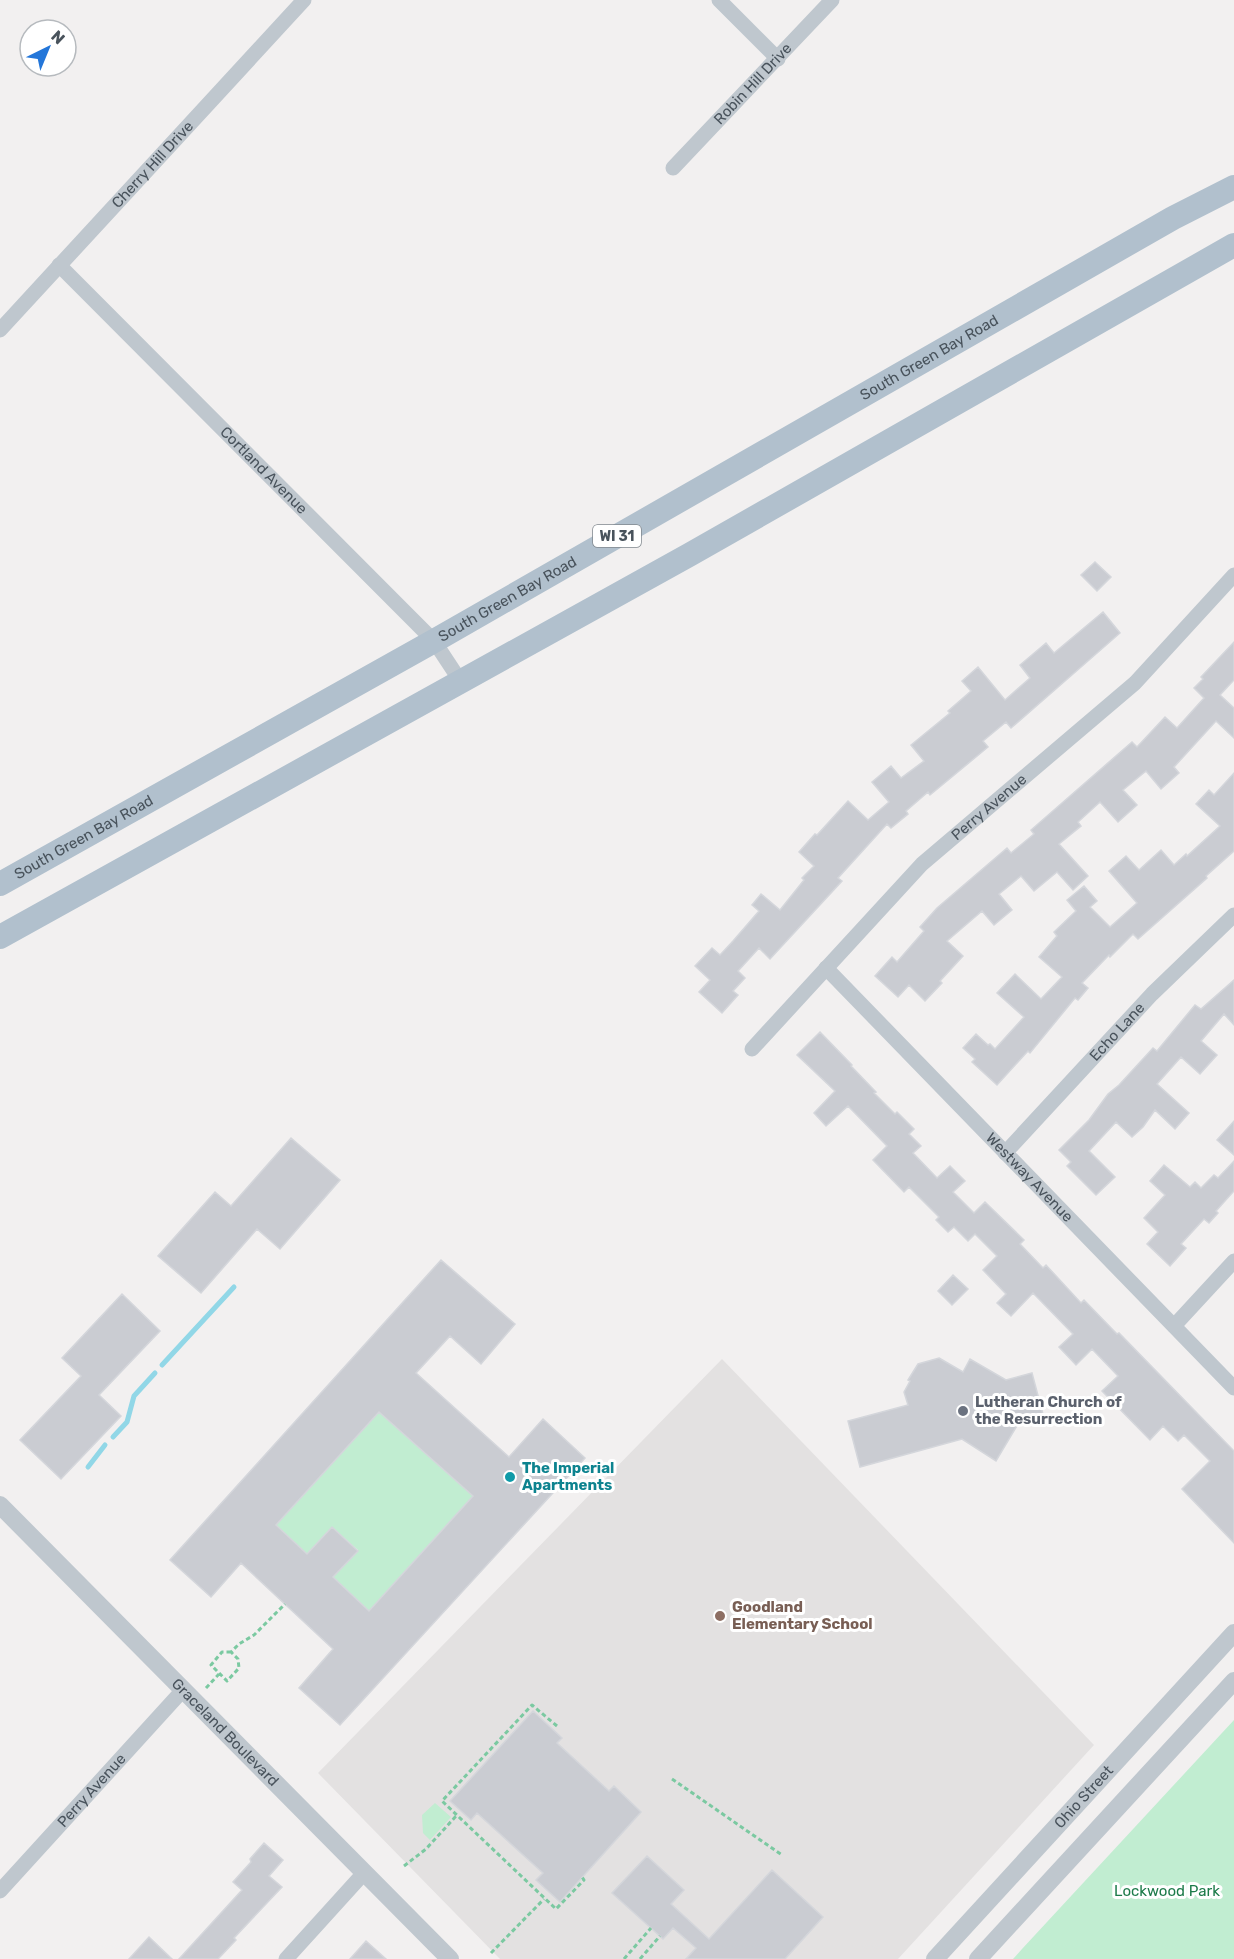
<svg xmlns="http://www.w3.org/2000/svg" width="1234" height="1959" font-family="Rubik,sans-serif">
<style>
.education{fill:#e3e1e1}
.green{fill:#c1edd1}
.lines{fill:none;stroke-linecap:round;stroke-linejoin:round}
.stream{stroke:#91d7e7;stroke-width:5}
.building{fill:#caccd2;stroke:#d4d6db;stroke-width:1.5;fill-rule:evenodd}
.path{stroke:#7bc9a1;stroke-width:3;stroke-dasharray:4.5 3;stroke-linecap:butt}
.minor{stroke:#bfc7ce;stroke-width:15}
.tertiary{stroke:#bfc7ce;stroke-width:18}
.primary{stroke:#b1c0cd;stroke-width:24}
.worship-dot{fill:#6b7280;stroke:#fff;stroke-width:2}
.culture-dot{fill:#0f9aa8;stroke:#fff;stroke-width:2}
.education-dot{fill:#8d6e63;stroke:#fff;stroke-width:2}
.labels{text-anchor:middle;dominant-baseline:central;stroke-width:6;stroke-linejoin:round;paint-order:stroke}
.shield{fill:#fff;stroke:#80878d;stroke-width:1.5}
.shield-label{font-size:14px;font-weight:bold;fill:#49535c}
.street-label{font-size:15px;fill:#49535c;stroke:#fff}
.worship-label{font-size:15px;font-weight:bold;fill:#5b616d;stroke:#fff;text-anchor:start}
.culture-label{font-size:15px;font-weight:bold;fill:#0d838f;stroke:#fff;text-anchor:start}
.education-label{font-size:15px;font-weight:bold;fill:#785e54;stroke:#fff;text-anchor:start}
.park-label{font-size:15px;fill:#1d7b4a;stroke:#fff}
</style>
<rect width="100%" height="100%" fill="#f2f0f0"/>
<path class="education" d="M 722,1359 L 1094,1745 L 898,1959 L 500,1959 L 318,1773 Z"/>
<path class="green" d="M 379,1412 L 473,1496 L 369,1611 L 333,1577 L 358,1550 L 332,1527 L 307,1554 L 276,1525 Z
M 1234,1720 L 1234,1959 L 1013,1959 L 1022,1949 Z
M 435,1803 L 451,1817 L 430,1840 L 423,1833 L 422,1815 Z"/>
<g class="lines">
<path class="stream" d="M 162,1365 L 234,1287
M 113,1437 L 127,1422 L 134,1396 L 155,1373
M 88,1467 L 105,1445"/>
</g>
<path class="building" d="M 1095,562 L 1111,577 L 1097,591 L 1081,575 Z
M 1103,612 L 1120,633 L 1011,728 L 1006,722 L 983,741 L 988,747 L 930,795 L 928,792 L 906,811 L 908,814 L 891,828 L 887,824 L 838,878 L 842,881 L 770,959 L 759,948 L 738,971 L 745,978 L 733,991 L 738,995 L 722,1013 L 699,992 L 710,980 L 695,966 L 712,948 L 720,955 L 733,941 L 759,911 L 752,905 L 761,894 L 780,910 L 804,880 L 802,878 L 814,866 L 799,852 L 815,834 L 817,835 L 848,801 L 868,820 L 889,802 L 872,782 L 891,766 L 901,778 L 924,761 L 911,745 L 950,713 L 948,711 L 971,691 L 962,681 L 978,667 L 1005,700 L 1030,678 L 1020,665 L 1046,643 L 1054,653 Z
M 1234,642 L 1234,680 L 1220,695 L 1234,708 L 1234,738 L 1216,721 L 1174,767 L 1179,773 L 1161,789 L 1146,771 L 1123,790 L 1137,805 L 1118,822 L 1100,802 L 1078,822 L 1081,826 L 1059,844 L 1088,876 L 1073,890 L 1057,872 L 1034,891 L 1021,876 L 999,894 L 1012,910 L 994,925 L 982,911 L 947,941 L 963,956 L 940,981 L 942,983 L 925,1001 L 909,985 L 898,997 L 875,976 L 892,957 L 897,962 L 924,931 L 920,927 L 937,908 L 1007,848 L 1011,853 L 1034,834 L 1031,830 L 1132,742 L 1137,747 L 1165,717 L 1177,728 L 1204,698 L 1194,688 L 1203,679 L 1201,677 Z
M 1234,773 L 1234,851 L 1206,876 L 1207,878 L 1138,939 L 1133,934 L 1110,957 L 1109,955 L 1082,983 L 1088,988 L 1078,1000 L 1075,998 L 1030,1053 L 1028,1051 L 997,1085 L 972,1062 L 975,1059 L 963,1048 L 976,1034 L 988,1045 L 990,1044 L 995,1049 L 1024,1017 L 997,993 L 1015,974 L 1041,999 L 1062,977 L 1039,957 L 1057,936 L 1054,932 L 1076,911 L 1067,900 L 1084,886 L 1097,901 L 1090,907 L 1110,927 L 1137,903 L 1109,871 L 1126,856 L 1139,870 L 1161,850 L 1174,865 L 1186,854 L 1187,856 L 1220,826 L 1196,804 L 1209,790 L 1214,795 Z
M 1234,980 L 1234,1025 L 1224,1014 L 1201,1041 L 1217,1055 L 1200,1074 L 1181,1057 L 1157,1084 L 1189,1113 L 1175,1129 L 1155,1110 L 1143,1127 L 1132,1137 L 1116,1122 L 1089,1151 L 1115,1177 L 1096,1195 L 1067,1166 L 1071,1162 L 1059,1150 L 1089,1120 L 1108,1094 L 1119,1085 L 1153,1048 L 1157,1051 L 1195,1005 L 1201,1009 Z
M 820,1032 L 852,1065 L 851,1066 L 876,1092 L 874,1093 L 895,1114 L 897,1112 L 914,1129 L 909,1134 L 921,1146 L 913,1153 L 937,1178 L 950,1166 L 965,1181 L 953,1192 L 974,1213 L 985,1202 L 1024,1240 L 1020,1244 L 1043,1268 L 1046,1265 L 1081,1303 L 1084,1300 L 1117,1334 L 1119,1333 L 1234,1451 L 1234,1543 L 1182,1489 L 1210,1461 L 1184,1435 L 1178,1441 L 1163,1426 L 1150,1440 L 1102,1391 L 1118,1376 L 1092,1349 L 1076,1365 L 1059,1347 L 1073,1334 L 1033,1293 L 1011,1316 L 997,1303 L 1006,1294 L 983,1270 L 997,1256 L 975,1234 L 968,1241 L 954,1227 L 948,1232 L 936,1220 L 939,1217 L 909,1187 L 904,1192 L 873,1160 L 887,1146 L 848,1106 L 826,1126 L 814,1113 L 835,1091 L 797,1055 Z
M 1234,1121 L 1234,1155 L 1217,1140 Z
M 291,1138 L 340,1180 L 280,1249 L 257,1229 L 201,1293 L 158,1256 L 215,1192 L 231,1206 Z
M 1234,1161 L 1234,1191 L 1216,1211 L 1218,1213 L 1209,1223 L 1204,1219 L 1181,1244 L 1186,1248 L 1170,1266 L 1147,1244 L 1158,1232 L 1144,1218 L 1165,1195 L 1150,1181 L 1164,1165 L 1190,1187 L 1195,1182 L 1201,1188 L 1214,1175 L 1218,1178 Z
M 441,1260 L 515,1324 L 481,1364 L 450,1336 L 416,1373 L 509,1457 L 543,1419 L 585,1458 L 340,1725 L 299,1688 L 333,1649 L 241,1563 L 211,1597 L 170,1560 ZM 379,1412 L 473,1496 L 369,1611 L 333,1577 L 358,1551 L 332,1527 L 307,1554 L 276,1525 Z
M 953,1275 L 968,1289 L 952,1305 L 938,1291 Z
M 122,1294 L 160,1331 L 99,1395 L 121,1416 L 61,1479 L 20,1440 L 81,1376 L 62,1358 Z
M 939,1358 L 963,1372 L 970,1359 L 1006,1380 L 1032,1373 L 1044,1418 L 1018,1424 L 996,1461 L 962,1439 L 860,1467 L 848,1421 L 908,1405 L 904,1392 L 910,1381 L 908,1380 L 918,1364 Z
M 533,1711 L 562,1738 L 557,1743 L 609,1791 L 614,1786 L 641,1812 L 560,1902 L 536,1880 L 543,1873 L 477,1813 L 471,1820 L 450,1801 Z
M 264,1843 L 283,1860 L 269,1876 L 282,1887 L 234,1938 L 236,1940 L 218,1959 L 179,1959 L 242,1890 L 233,1882 L 251,1862 L 250,1859 Z
M 647,1856 L 684,1890 L 671,1904 L 709,1939 L 772,1870 L 823,1917 L 785,1959 L 686,1959 L 696,1948 L 673,1928 L 663,1939 L 612,1893 Z
M 149,1937 L 172,1959 L 129,1959 Z
M 366,1941 L 386,1959 L 350,1959 Z"/>
<g class="lines">
<path class="path" d="M 231,1652 L 222,1652 L 211,1665 L 227,1681 L 239,1668 L 238,1659 L 231,1652 L 239,1644 L 254,1635 L 285,1604
M 206,1688 L 219,1674
M 557,1726 L 532,1705 L 442,1801 L 556,1909 L 584,1880 L 582,1877
M 672,1779 L 782,1855
M 404,1866 L 426,1849 L 457,1815
M 491,1953 L 544,1899
M 624,1959 L 651,1928
M 640,1959 L 660,1936"/>
<g class="minor">
<path d="M 719,0 L 778,59"/>
<path id="s1" d="M 673,168 L 832,0"/>
<path id="s2" d="M 59,265 L 434,641 L 461,682"/>
<path id="s3" d="M 0,330 L 304,0"/>
<path id="s4" d="M 826,968 L 1234,1388"/>
<path id="s5" d="M 752,1049 L 922,864 L 1135,683 L 1234,575"/>
<path id="s6" d="M 1005,1153 L 1152,994 L 1234,915"/>
<path d="M 1174,1326 L 1234,1261"/>
<path id="s7" d="M 0,1891 L 183,1690"/>
<path d="M 286,1959 L 364,1873"/>
</g>
<g class="tertiary">
<path id="s8" d="M 0,1505 L 450,1959"/>
<path id="s9" d="M 935,1959 L 1234,1633"/>
<path d="M 978,1959 L 1234,1681"/>
</g>
<g class="primary">
<path id="s10" d="M 0,884 L 434,641 L 1173,218 L 1234,187"/>
<path d="M 0,937 L 689,555 L 1234,245"/>
</g>
</g>
<circle class="worship-dot" cx="963" cy="1411" r="6"/>
<circle class="culture-dot" cx="510" cy="1477" r="6"/>
<circle class="education-dot" cx="720" cy="1616" r="6"/>
<g class="labels">
<rect class="shield" x="593" y="525" width="48" height="22" rx="4.5"/>
<g class="shield-label">
<text x="617" y="536">WI 31</text>
</g>
<g class="street-label">
<text stroke="none"><textPath href="#s1" startOffset="116">Robin Hill Drive</textPath></text>
<text stroke="none"><textPath href="#s3" startOffset="225">Cherry Hill Drive</textPath></text>
<text stroke="none"><textPath href="#s10" startOffset="1068">South Green Bay Road</textPath></text>
<text stroke="none"><textPath href="#s2" startOffset="290">Cortland Avenue</textPath></text>
<text stroke="none"><textPath href="#s10" startOffset="582">South Green Bay Road</textPath></text>
<text stroke="none"><textPath href="#s5" startOffset="339">Perry Avenue</textPath></text>
<text stroke="none"><textPath href="#s10" startOffset="96">South Green Bay Road</textPath></text>
<text stroke="none"><textPath href="#s6" startOffset="165">Echo Lane</textPath></text>
<text stroke="none"><textPath href="#s4" startOffset="292">Westway Avenue</textPath></text>
<text stroke="none"><textPath href="#s8" startOffset="320">Graceland Boulevard</textPath></text>
<text stroke="none"><textPath href="#s7" startOffset="136">Perry Avenue</textPath></text>
<text stroke="none"><textPath href="#s9" startOffset="220">Ohio Street</textPath></text>
</g>
<g class="worship-label">
<text x="975" y="1402">Lutheran Church of<tspan x="975" dy="17">the Resurrection</tspan></text>
</g>
<g class="culture-label">
<text x="522" y="1468">The Imperial<tspan x="522" dy="17">Apartments</tspan></text>
</g>
<g class="education-label">
<text x="732" y="1607">Goodland<tspan x="732" dy="17">Elementary School</tspan></text>
</g>
<g class="park-label">
<text x="1167" y="1891">Lockwood Park</text>
</g>
</g>
<g transform="translate(48 48) rotate(43)"><circle r="28" fill="#ffffff" stroke="#b6babe" stroke-width="1.5"/>
<path d="M0-4.5L10 22L0 15L-10 22Z" fill="#2376d9"/>
<text y="-9" font-size="16" font-weight="bold" text-anchor="middle" fill="#49535c">N</text>
</g>
</svg>
